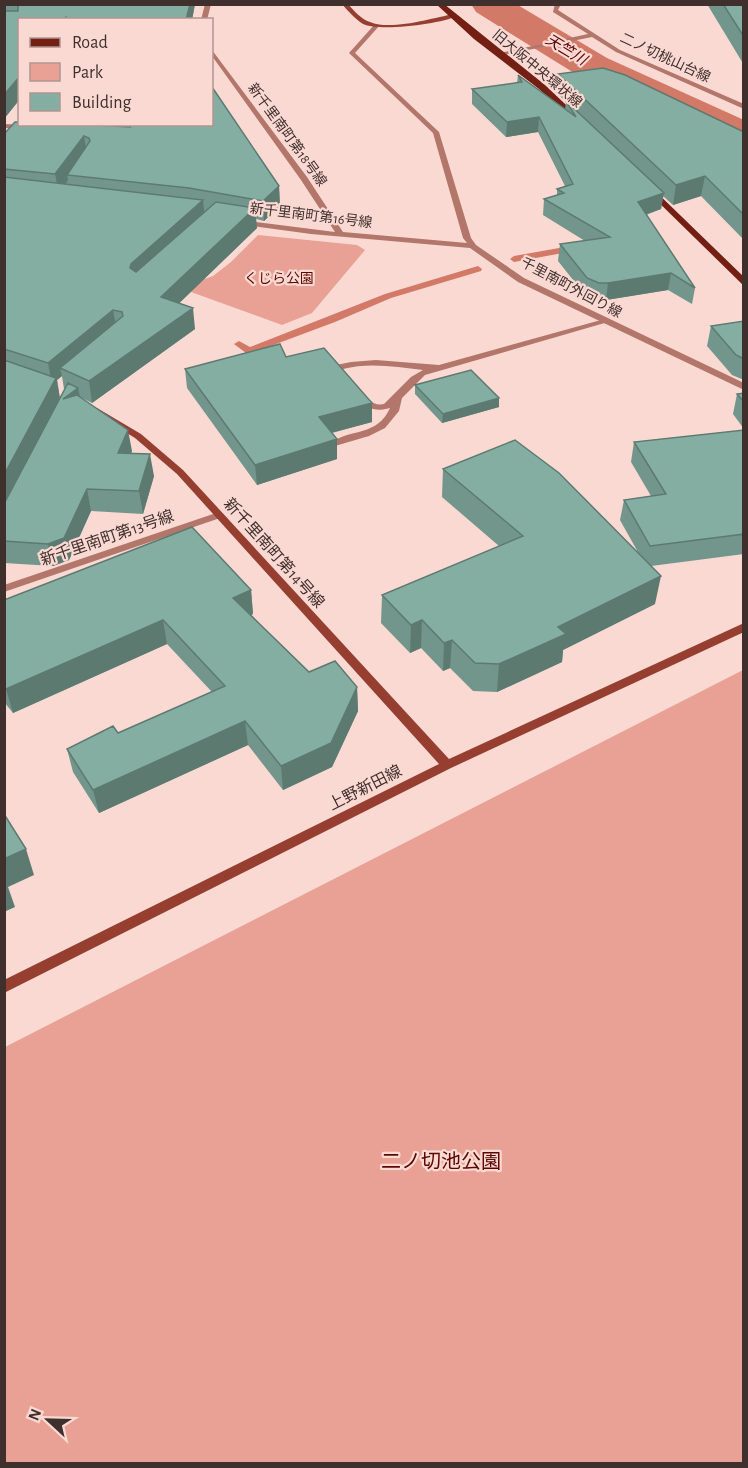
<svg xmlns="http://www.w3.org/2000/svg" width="748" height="1468" font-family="'Alegreya Sans','Noto Sans JP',sans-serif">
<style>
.green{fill:#e8a194}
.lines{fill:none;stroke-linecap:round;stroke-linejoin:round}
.stream{fill:#d37968;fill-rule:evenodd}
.river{fill:#d37968;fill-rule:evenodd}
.lane{fill:#b3766b;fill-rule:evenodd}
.street{fill:#b3766b;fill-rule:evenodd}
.secondary{fill:#963f31;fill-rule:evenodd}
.primary{fill:#731f13;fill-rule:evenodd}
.wall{fill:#72968b;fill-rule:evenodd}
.shaded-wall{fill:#5d7a71}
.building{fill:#85aea2;stroke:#5d7a71;stroke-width:1.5}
.labels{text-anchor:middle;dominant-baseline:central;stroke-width:4.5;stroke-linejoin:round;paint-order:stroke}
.far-street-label{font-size:14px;fill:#40302d;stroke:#fad9d3}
.far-park-label{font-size:14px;fill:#5c0800;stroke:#fad9d3}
.far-water-label{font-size:15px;font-style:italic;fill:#560000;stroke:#fad9d3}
.street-label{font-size:16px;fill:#40302d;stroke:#fad9d3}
.near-park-label{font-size:20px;fill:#5c0800;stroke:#fad9d3}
</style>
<rect width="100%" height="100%" fill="#fad9d3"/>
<path class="green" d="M 258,235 L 357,245 L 365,250 L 312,313 L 282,325 L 180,288 L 213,276 L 231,262 Z
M 743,670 L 743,1463 L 5,1463 L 5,1047 Z"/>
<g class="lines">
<path class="stream" d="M 576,245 L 579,246 L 579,250 L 514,262 L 510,259 L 514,256 Z
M 478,266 L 482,269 L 481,271 L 391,298 L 335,322 L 252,353 L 246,353 L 234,344 L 239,341 L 250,347 L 385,294 Z"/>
<path class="river" d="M 471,4 L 516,4 L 607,58 L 744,120 L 744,150 L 728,146 L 579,76 L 476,12 Z"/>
<path class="lane" d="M 4,124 L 25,125 L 28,127 L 25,129 L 4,128 Z
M 601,320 L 608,322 L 425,375 L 402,398 L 399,411 L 385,428 L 369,436 L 335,446 L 332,445 L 330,443 C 351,428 377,437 390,408 C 376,412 368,409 357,400 L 357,396 C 367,395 372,407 384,404 L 411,377 L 423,370 C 397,367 369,362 343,369 L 342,372 L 348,380 L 344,383 L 341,382 L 334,372 L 336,365 L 351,362 L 376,360 L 439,365 Z"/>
<path class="street" d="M 205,4 L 211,4 L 207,20 L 201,20 Z
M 555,4 L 561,4 L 558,10 L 620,50 L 744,104 L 744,109 L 616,52 L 592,37 L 498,56 L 500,53 L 588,34 L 553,12 Z
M 375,24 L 380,25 L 355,53 L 439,132 L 471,238 L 476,245 L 524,278 L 744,383 L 744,390 L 518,282 L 470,248 L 311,234 L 237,224 L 236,222 L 240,220 L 335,232 L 301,180 L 212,56 L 212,50 L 307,177 L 343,232 L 467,243 L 463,238 L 433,133 L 349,53 Z
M 219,512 L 224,515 L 223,517 L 4,592 L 4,585 Z"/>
<path class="secondary" d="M 342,4 L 348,4 C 354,11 361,19 370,22 C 391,31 432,18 454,14 L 457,16 C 440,24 380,32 363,24 C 355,19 348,11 342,4 Z
M 97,408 L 141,434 L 183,470 L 449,759 L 744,623 L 744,632 L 451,768 L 4,993 L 4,980 L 439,764 L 177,474 L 135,438 L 94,413 L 94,409 Z"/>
<path class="primary" d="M 436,4 L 444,4 L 545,85 L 582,120 L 582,124 L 576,124 L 539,89 L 474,39 Z
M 649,185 L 744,277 L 744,286 L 646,190 L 644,188 Z"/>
</g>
<path class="wall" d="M 4,4 L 195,4 L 192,20 L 20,20 L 20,99 L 4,119 L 4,11 L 6,11 L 6,9 L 4,11 Z
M 707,4 L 744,4 L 744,65 Z
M 558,74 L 744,132 L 744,240 L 701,196 L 673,205 L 663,196 L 661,209 L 646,215 L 695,288 L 692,304 L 668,290 L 606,300 L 597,300 L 585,295 L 558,261 L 560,244 L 585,241 L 543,215 L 544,199 L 557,195 L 557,189 L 565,186 L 538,132 L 506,137 L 472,104 L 472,89 L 517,83 L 518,75 L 565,109 L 566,102 L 556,92 Z
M 120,124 L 212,124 L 279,186 L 280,206 L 264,221 L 256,219 L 257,228 L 179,303 L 195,329 L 92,403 L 80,397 L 132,451 L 131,453 L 154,476 L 143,514 L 91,511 L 69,560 L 53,566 L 4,563 L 4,127 L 6,133 L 121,126 ZM 62,376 L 64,389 L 65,389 L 60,399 L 57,380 Z
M 744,321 L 744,380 L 732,375 L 707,346 L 711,326 Z
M 286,357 L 372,422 L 332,433 L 337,439 L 337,459 L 257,485 L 187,388 L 185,369 Z
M 415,385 L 499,407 L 442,423 L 415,394 Z
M 744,393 L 744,429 L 733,414 L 737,394 Z
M 744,430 L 744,554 L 651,566 L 655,604 L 563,650 L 562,662 L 497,692 L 473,691 L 450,668 L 443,671 L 421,648 L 410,653 L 381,623 L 382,595 L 499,546 L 442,497 L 443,469 L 639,554 L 620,520 L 624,500 L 651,496 L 631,462 L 634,442 Z
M 251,590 L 253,614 L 251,615 L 309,672 L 357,687 L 358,711 L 332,767 L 283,790 L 248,745 L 99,813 L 73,772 L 67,749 L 118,733 L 212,692 L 167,644 L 13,713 L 4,702 L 4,600 Z"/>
<path class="shaded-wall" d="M 190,4 L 195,4 L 192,20 L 186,20 Z
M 20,76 L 20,99 L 4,119 L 4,95 Z
M 539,117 L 538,132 L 506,137 L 507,122 Z
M 84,136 L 87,155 L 67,175 L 68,180 L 59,194 L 55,174 Z
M 705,176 L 701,196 L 673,205 L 676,185 Z
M 279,186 L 280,206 L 264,221 L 263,201 Z
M 664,193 L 661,209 L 635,218 L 638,202 Z
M 203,200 L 205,220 L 133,289 L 130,268 L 131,264 Z
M 255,208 L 257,228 L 164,318 L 161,297 Z
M 671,273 L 668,290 L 606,300 L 608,283 Z
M 193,308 L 195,329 L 92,403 L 89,381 Z
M 113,310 L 117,331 L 60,368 L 62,376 L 57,380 L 60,399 L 4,508 L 4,475 L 52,384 L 48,363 Z
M 78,388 L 83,410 L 63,399 Z
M 499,398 L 499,407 L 442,423 L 443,414 Z
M 372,403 L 372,422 L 319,436 L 319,417 Z
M 128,430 L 132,451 L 122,475 L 118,453 Z
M 337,439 L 337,459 L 257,485 L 255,465 Z
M 150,454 L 154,476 L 143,514 L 139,491 Z
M 87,489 L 91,511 L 69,560 L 53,566 L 48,544 Z
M 661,576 L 655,604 L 563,650 L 562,662 L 497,692 L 499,664 L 558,627 Z
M 251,590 L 253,614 L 235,621 L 233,598 Z
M 163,620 L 167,644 L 13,713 L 6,689 Z
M 422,620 L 421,648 L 410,653 L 411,625 Z
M 452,640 L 450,668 L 443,671 L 444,643 Z
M 357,687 L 358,711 L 332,767 L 283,790 L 281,766 Z
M 245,721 L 248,745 L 99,813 L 93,790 Z
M 26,849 L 34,875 L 8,887 L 15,907 L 4,912 L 4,859 Z"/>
<path class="building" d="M 18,4 L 102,5 L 190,4 L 186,20 L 68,20 L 66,17 L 64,20 L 20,20 L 20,76 L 4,95 L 4,11 L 18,11 Z
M 723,4 L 744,4 L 744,37 Z
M 603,68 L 625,75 L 744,132 L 744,215 L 705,176 L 676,185 L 558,74 Z
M 518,75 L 576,117 L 566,101 L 664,193 L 638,202 L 695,288 L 671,273 L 608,283 L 599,283 L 587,278 L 560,244 L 610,237 L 544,199 L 564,193 L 557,189 L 573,184 L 539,117 L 507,122 L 472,89 L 522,82 Z
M 212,87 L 279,186 L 263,201 L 189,188 L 67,175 L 90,141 L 89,138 L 84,136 L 55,174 L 4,169 L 4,134 L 15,122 L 20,122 L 20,124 L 75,124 L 130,127 L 128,124 L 212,124 Z
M 4,177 L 203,200 L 131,264 L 130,268 L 136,272 L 216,202 L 255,208 L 161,297 L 193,308 L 89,381 L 60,368 L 123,316 L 122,312 L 113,310 L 48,363 L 4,349 Z
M 744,321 L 744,359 L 736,355 L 711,326 Z
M 280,344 L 286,357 L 324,348 L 372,403 L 319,417 L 337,439 L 255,465 L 185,369 Z
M 4,360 L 56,378 L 4,475 Z
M 471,370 L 499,398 L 443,414 L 415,385 Z
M 68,383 L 78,388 L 63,399 L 77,395 L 128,430 L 118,453 L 150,454 L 139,491 L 87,489 L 64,538 L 48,544 L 4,541 L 4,504 Z
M 744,393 L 744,402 L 737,394 Z
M 744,430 L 744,534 L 650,546 L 624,500 L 666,494 L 634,442 Z
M 515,440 L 559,473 L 661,576 L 558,627 L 566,634 L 499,664 L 475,663 L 452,640 L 444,643 L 422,620 L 411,625 L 382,595 L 523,536 L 443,469 Z
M 192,527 L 251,590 L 233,598 L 309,672 L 335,661 L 357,687 L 331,743 L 281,766 L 245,721 L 93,790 L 67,749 L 113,726 L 118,733 L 225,686 L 163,620 L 6,689 L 4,688 L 4,600 Z
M 4,814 L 26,849 L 4,859 Z"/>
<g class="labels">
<g class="far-street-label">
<text transform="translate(665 58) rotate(25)">二ノ切桃山台線</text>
<text transform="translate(537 69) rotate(40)">旧大阪中央環状線</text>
<text transform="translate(287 135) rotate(54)">新千里南町第18号線</text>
<text transform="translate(311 216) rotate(7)">新千里南町第16号線</text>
<text transform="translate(571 288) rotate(28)">千里南町外回り線</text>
</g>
<g class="far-park-label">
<text x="279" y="279">くじら公園</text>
</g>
<g class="far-water-label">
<text transform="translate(566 50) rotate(31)">天竺川</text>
</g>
<g class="street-label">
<text transform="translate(107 538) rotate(-19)">新千里南町第13号線</text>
<text transform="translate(274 553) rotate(48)">新千里南町第14号線</text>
<text transform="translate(365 788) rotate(-27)">上野新田線</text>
</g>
<g class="near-park-label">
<text x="441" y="1162">二ノ切池公園</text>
</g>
</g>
<rect width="748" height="1468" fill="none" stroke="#40302d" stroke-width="12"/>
<rect x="18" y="18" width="195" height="108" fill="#fad9d3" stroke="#b09591" stroke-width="1.5"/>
<rect x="30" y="38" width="30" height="9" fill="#731f13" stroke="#b09591" stroke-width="1.5"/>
<text x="72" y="48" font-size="18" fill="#40302d">Road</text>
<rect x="30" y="63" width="30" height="18" fill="#e8a194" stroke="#b09591" stroke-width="1.5"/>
<text x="72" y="78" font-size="18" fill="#40302d">Park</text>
<rect x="30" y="93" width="30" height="18" fill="#85aea2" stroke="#b09591" stroke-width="1.5"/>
<text x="72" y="108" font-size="18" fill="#40302d">Building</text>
<g transform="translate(48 1420) rotate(292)" stroke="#fad9d3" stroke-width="4.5" paint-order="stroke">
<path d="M0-4.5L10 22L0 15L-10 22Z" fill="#40302d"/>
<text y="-9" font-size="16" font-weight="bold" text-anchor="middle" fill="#40302d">N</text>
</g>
</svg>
